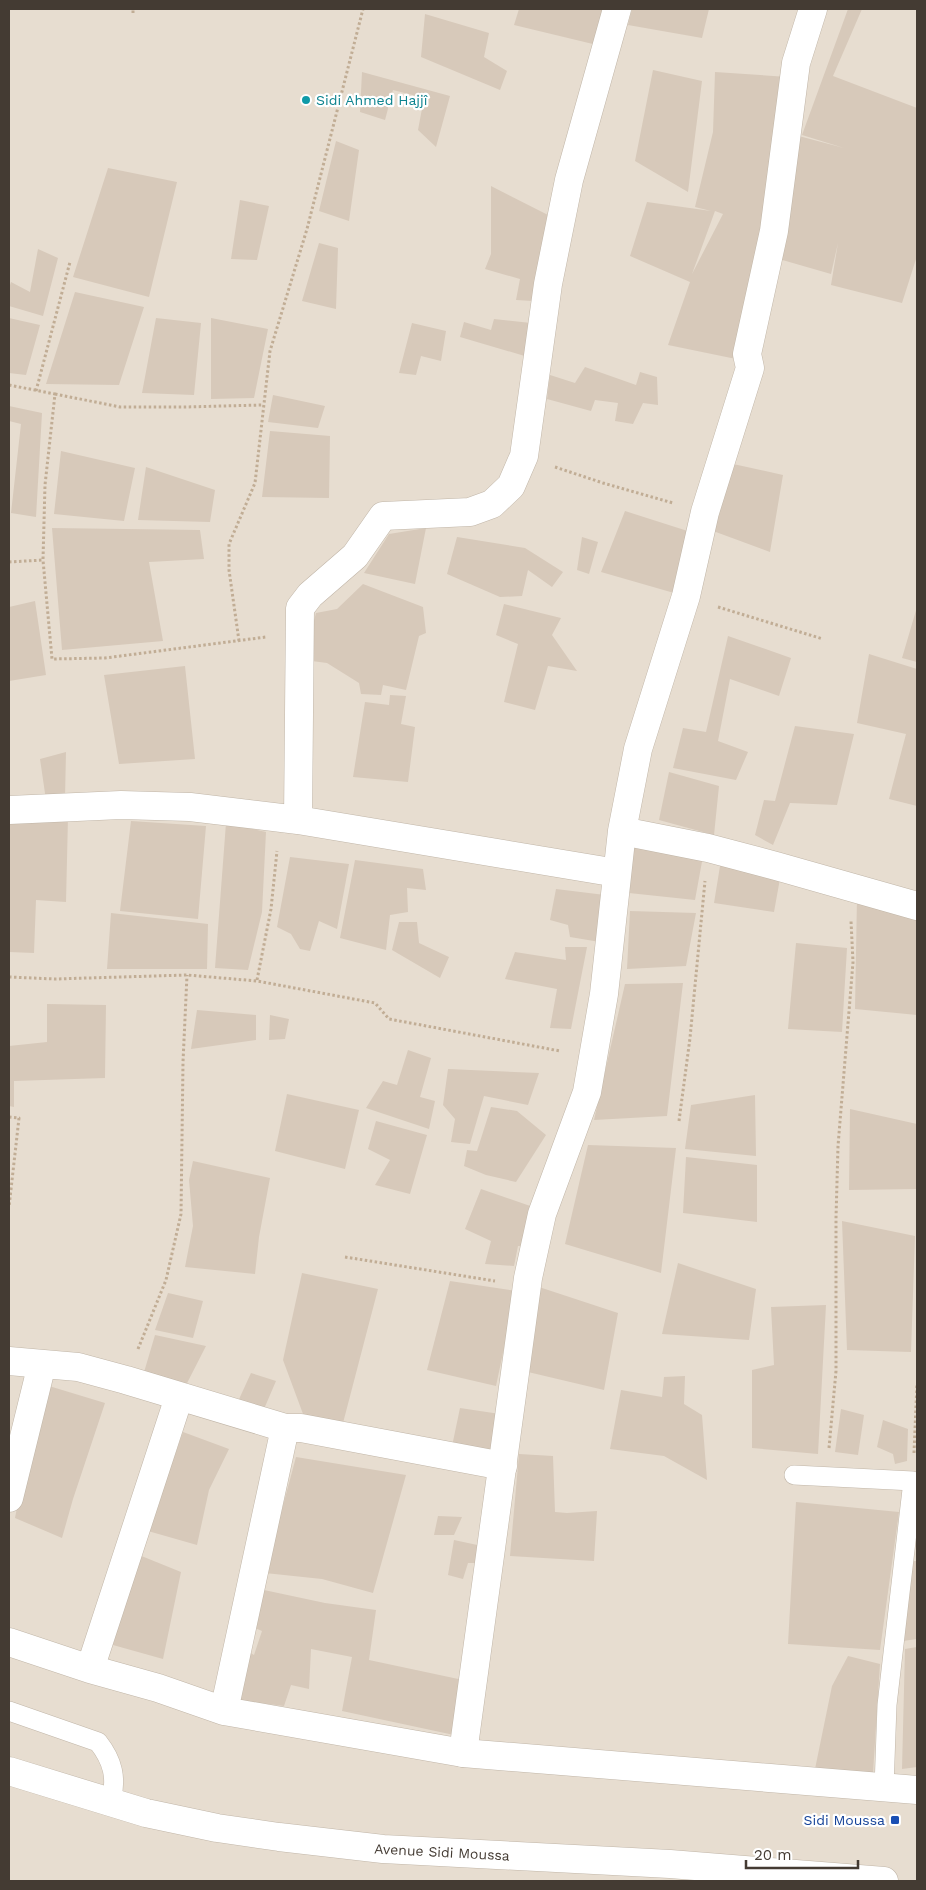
<svg xmlns="http://www.w3.org/2000/svg" width="926" height="1890" font-family="'Work Sans',sans-serif">
<style>
.residential{fill:#e7ddd0}
.building{fill:#d7c9ba;fill-rule:evenodd}
.lines{fill:none;stroke-linecap:round;stroke-linejoin:round}
.service-casing{stroke:#c1b6a8;stroke-width:20}
.pedestrian-casing{stroke:#c1b6a8;stroke-width:29}
.minor-casing{stroke:#c1b6a8;stroke-width:29}
.tertiary-casing{stroke:#c1b6a8;stroke-width:29}
.path{stroke:#c1ad95;stroke-width:3;stroke-dasharray:2.5 2.5;stroke-linecap:butt}
.service{stroke:#fff;stroke-width:19}
.pedestrian{stroke:#fff;stroke-width:28}
.minor{stroke:#fff;stroke-width:28}
.tertiary{stroke:#fff;stroke-width:28}
.culture-dot{fill:#0f9aa8;stroke:#fff;stroke-width:2}
.transit-dot{fill:#1a4fb4;stroke:#fff;stroke-width:2}
.labels{text-anchor:middle;dominant-baseline:central;stroke-width:4.5;stroke-linejoin:round;paint-order:stroke}
.culture-label{font-size:14px;fill:#0d838f;stroke:#fff;text-anchor:start}
.transit-label{font-size:14px;fill:#164399;stroke:#fff;text-anchor:end}
.street-label{font-size:14px;fill:#443b33;stroke:#fff}
</style>
<rect width="100%" height="100%" fill="#f2ece2"/>
<path class="residential" d="M 9,9 L 917,9 L 917,1881 L 9,1881 Z"/>
<path class="building" d="M 519,9 L 591,10 L 607,9 L 597,45 L 514,25 Z
M 632,9 L 709,9 L 702,38 L 628,25 Z
M 848,9 L 862,9 L 833,76 L 917,108 L 917,256 L 902,303 L 831,285 L 838,243 L 831,274 L 772,257 L 795,135 L 844,148 L 802,135 Z
M 425,14 L 489,33 L 484,57 L 507,71 L 500,90 L 421,57 Z
M 653,70 L 702,81 L 688,192 L 635,161 Z
M 362,72 L 450,96 L 436,147 L 418,130 L 424,98 L 393,90 L 385,120 L 360,112 Z
M 715,72 L 788,77 L 782,147 L 736,359 L 668,345 L 690,282 L 630,256 L 647,202 L 711,211 L 695,207 L 713,132 ZM 715,211 L 723,214 L 692,274 Z
M 336,141 L 359,150 L 349,221 L 319,211 Z
M 108,168 L 177,182 L 149,297 L 73,277 Z
M 491,186 L 550,216 L 533,301 L 516,300 L 520,279 L 485,269 L 491,254 Z
M 240,200 L 269,206 L 257,260 L 231,259 Z
M 319,243 L 338,248 L 336,309 L 302,301 Z
M 38,249 L 58,258 L 43,316 L 9,306 L 9,288 L 11,282 L 30,292 Z
M 75,292 L 144,307 L 119,385 L 46,384 Z
M 9,318 L 40,325 L 26,375 L 9,373 Z
M 156,318 L 201,323 L 194,395 L 142,393 Z
M 211,318 L 268,329 L 254,398 L 211,399 Z
M 494,319 L 531,323 L 528,357 L 460,337 L 464,322 L 491,330 Z
M 412,323 L 446,331 L 441,361 L 421,356 L 416,375 L 399,373 Z
M 585,367 L 636,385 L 640,372 L 657,377 L 658,405 L 643,403 L 633,424 L 615,421 L 618,403 L 595,400 L 591,411 L 547,399 L 550,375 L 575,383 Z
M 273,395 L 325,406 L 318,428 L 268,422 Z
M 9,406 L 42,413 L 36,517 L 11,513 L 21,424 L 9,421 Z
M 270,431 L 330,436 L 329,498 L 262,497 Z
M 61,451 L 135,468 L 124,521 L 54,514 Z
M 724,462 L 783,475 L 770,552 L 705,528 Z
M 146,467 L 215,490 L 210,522 L 138,520 Z
M 625,511 L 697,534 L 681,595 L 601,572 Z
M 52,528 L 200,530 L 204,559 L 149,562 L 163,641 L 62,650 Z
M 426,528 L 415,584 L 364,573 L 389,534 Z
M 457,537 L 525,548 L 563,572 L 552,587 L 528,570 L 522,596 L 500,597 L 447,574 Z
M 582,537 L 598,542 L 589,574 L 577,570 Z
M 363,584 L 423,607 L 426,633 L 419,636 L 406,690 L 383,685 L 381,695 L 361,694 L 359,683 L 327,663 L 304,660 L 316,613 L 337,609 Z
M 35,601 L 46,675 L 9,681 L 9,607 Z
M 504,604 L 561,618 L 552,635 L 577,671 L 548,666 L 535,710 L 504,702 L 518,644 L 496,635 Z
M 917,607 L 917,662 L 902,658 Z
M 728,636 L 791,658 L 779,696 L 730,679 L 718,741 L 748,752 L 736,780 L 673,768 L 683,728 L 706,732 Z
M 869,654 L 917,669 L 917,806 L 889,799 L 906,734 L 857,723 Z
M 185,666 L 195,759 L 119,764 L 104,675 Z
M 390,695 L 406,696 L 401,724 L 415,727 L 408,782 L 353,777 L 365,702 L 389,705 Z
M 795,726 L 854,734 L 837,805 L 790,803 L 773,845 L 755,835 L 764,800 L 775,801 Z
M 66,752 L 65,798 L 46,800 L 40,759 Z
M 669,772 L 719,786 L 714,835 L 659,820 Z
M 9,817 L 68,817 L 66,902 L 36,900 L 34,953 L 9,952 Z
M 131,821 L 206,826 L 198,919 L 120,911 Z
M 226,823 L 266,832 L 262,912 L 248,970 L 215,968 Z
M 634,846 L 703,856 L 695,900 L 629,893 Z
M 290,857 L 349,864 L 337,929 L 319,921 L 310,951 L 300,949 L 291,934 L 277,927 Z
M 355,860 L 423,869 L 426,890 L 407,888 L 408,912 L 390,915 L 386,950 L 340,938 Z
M 721,860 L 781,873 L 774,912 L 714,903 Z
M 556,889 L 605,895 L 600,942 L 570,937 L 568,925 L 550,920 Z
M 857,897 L 917,910 L 917,1015 L 855,1009 Z
M 630,911 L 696,913 L 686,966 L 627,969 Z
M 111,913 L 208,924 L 207,969 L 107,969 Z
M 399,922 L 417,922 L 419,943 L 449,957 L 440,978 L 392,950 Z
M 796,943 L 847,948 L 842,1032 L 788,1029 Z
M 565,947 L 587,947 L 571,1029 L 550,1028 L 557,989 L 505,979 L 515,952 L 566,960 Z
M 683,983 L 667,1116 L 594,1120 L 625,984 Z
M 47,1004 L 106,1005 L 105,1078 L 14,1081 L 14,1107 L 9,1106 L 9,1046 L 47,1042 Z
M 197,1010 L 256,1015 L 256,1040 L 191,1049 Z
M 270,1015 L 289,1019 L 285,1039 L 269,1040 Z
M 408,1050 L 431,1058 L 420,1097 L 435,1101 L 429,1129 L 366,1108 L 383,1081 L 397,1085 Z
M 448,1069 L 539,1073 L 528,1105 L 484,1096 L 470,1144 L 451,1142 L 455,1119 L 443,1105 Z
M 287,1094 L 359,1110 L 345,1169 L 275,1151 Z
M 755,1095 L 756,1156 L 685,1149 L 691,1105 Z
M 491,1107 L 517,1111 L 546,1135 L 516,1182 L 486,1175 L 464,1166 L 467,1150 L 477,1151 Z
M 850,1109 L 917,1124 L 916,1189 L 849,1190 Z
M 376,1121 L 427,1135 L 410,1194 L 375,1185 L 390,1160 L 368,1149 Z
M 588,1145 L 676,1148 L 661,1273 L 565,1244 Z
M 686,1157 L 757,1165 L 757,1222 L 683,1213 Z
M 193,1161 L 270,1178 L 259,1237 L 255,1274 L 185,1267 L 193,1226 L 189,1180 Z
M 481,1189 L 536,1208 L 527,1247 L 518,1246 L 514,1266 L 485,1264 L 491,1241 L 465,1229 Z
M 842,1221 L 915,1236 L 911,1352 L 847,1350 Z
M 678,1263 L 756,1289 L 749,1340 L 662,1334 Z
M 302,1273 L 378,1289 L 343,1423 L 306,1422 L 283,1360 Z
M 450,1281 L 516,1291 L 496,1386 L 427,1370 Z
M 539,1287 L 618,1313 L 604,1390 L 528,1372 Z
M 168,1293 L 203,1301 L 193,1338 L 155,1330 Z
M 826,1305 L 818,1454 L 752,1448 L 752,1370 L 774,1365 L 771,1307 Z
M 155,1335 L 206,1346 L 183,1391 L 142,1379 Z
M 251,1373 L 276,1381 L 261,1416 L 235,1408 Z
M 685,1376 L 684,1404 L 702,1415 L 707,1480 L 664,1456 L 610,1449 L 621,1390 L 662,1397 L 664,1377 Z
M 49,1386 L 105,1403 L 73,1499 L 62,1538 L 15,1518 L 22,1482 Z
M 460,1408 L 500,1414 L 498,1457 L 451,1451 Z
M 841,1409 L 864,1415 L 858,1455 L 835,1452 Z
M 883,1420 L 908,1429 L 907,1461 L 895,1464 L 893,1454 L 877,1447 Z
M 183,1432 L 229,1449 L 209,1490 L 197,1545 L 148,1531 Z
M 519,1454 L 553,1456 L 555,1512 L 567,1513 L 597,1511 L 594,1561 L 510,1556 Z
M 296,1457 L 406,1475 L 373,1593 L 322,1579 L 265,1573 Z
M 796,1502 L 899,1512 L 880,1650 L 788,1644 Z
M 438,1516 L 462,1517 L 454,1535 L 434,1535 Z
M 454,1540 L 482,1546 L 480,1563 L 468,1563 L 463,1579 L 448,1575 Z
M 139,1555 L 181,1572 L 163,1659 L 113,1645 Z
M 913,1561 L 917,1561 L 917,1639 L 903,1641 Z
M 264,1590 L 325,1603 L 376,1610 L 369,1660 L 463,1680 L 454,1735 L 342,1711 L 352,1657 L 311,1649 L 309,1689 L 291,1685 L 284,1706 L 235,1700 L 246,1650 L 254,1655 L 262,1631 L 255,1628 Z
M 917,1647 L 917,1767 L 902,1769 L 905,1649 Z
M 848,1656 L 880,1664 L 873,1773 L 815,1769 L 832,1686 Z"/>
<g class="lines">
<defs>
<path id="service" d="M 794,1475 L 913,1481 L 887,1705 L 884,1788
M 9,1711 L 98,1742 C 113,1761 117,1778 111,1802"/>
<path id="pedestrian" d="M 9,810 L 121,805 L 190,807 L 298,820 L 617,873
M 298,820 L 300,608 L 310,595 L 355,556 L 383,516 L 470,512 L 492,504 L 511,486 L 524,456 L 548,284 L 569,180 L 617,9
M 622,831 L 708,848 L 776,866 L 917,906
M 463,1753 L 528,1278 L 542,1214 L 587,1092 L 604,994 L 622,831 L 638,749 L 686,596 L 705,512 L 750,368 L 747,354 L 774,231 L 796,63 L 813,9"/>
<path id="minor" d="M 9,1361 L 78,1367 L 126,1380 L 285,1428 L 301,1428 L 503,1466
M 9,1498 L 42,1364
M 9,1642 L 90,1669 L 158,1688 L 224,1711 L 463,1753 L 917,1790
M 90,1669 L 179,1397
M 224,1711 L 285,1428"/>
<path id="tertiary" d="M 9,1771 L 146,1813 L 217,1828 L 279,1837 L 383,1849 L 670,1864 L 884,1881"/>
</defs>
<use href="#service" class="service-casing"/>
<use href="#pedestrian" class="pedestrian-casing"/>
<use href="#minor" class="minor-casing"/>
<use href="#tertiary" class="tertiary-casing"/>
<path class="path" d="M 133,13 L 133,9
M 9,385 L 55,394 L 45,485 L 43,560 L 52,659 L 105,658 L 266,637
M 36,391 L 70,262
M 55,394 L 120,407 L 184,407 L 263,405
M 555,467 L 603,483 L 673,503
M 9,562 L 43,560
M 718,607 L 823,639
M 239,641 L 229,570 L 229,544 L 255,483 L 270,351 L 307,229 L 363,9
M 9,977 L 55,979 L 187,975 L 257,981 L 375,1003 L 389,1019 L 560,1051
M 257,980 L 271,909 L 277,851
M 9,1117 L 19,1118 L 9,1207
M 679,1121 L 690,1038 L 705,881
M 345,1257 L 495,1281
M 138,1349 L 166,1280 L 181,1214 L 183,1062 L 187,975
M 829,1448 L 836,1371 L 836,1218 L 838,1146 L 853,962 L 851,921
M 914,1453 L 917,1383"/>
<use href="#service" class="service"/>
<use href="#pedestrian" class="pedestrian"/>
<use href="#minor" class="minor"/>
<use href="#tertiary" class="tertiary"/>
</g>
<circle class="culture-dot" cx="306" cy="100" r="5"/>
<rect class="transit-dot" x="890" y="1815" width="10" height="10" rx="2.5"/>
<g class="labels">
<g class="culture-label">
<text x="316" y="100">Sidi Ahmed Hajjî</text>
</g>
<g class="transit-label">
<text x="885" y="1820">Sidi Moussa</text>
</g>
<g class="street-label">
<text transform="translate(442 1852) rotate(3)">Avenue Sidi Moussa</text>
</g>
</g>
<rect width="926" height="1890" fill="none" stroke="#443b33" stroke-width="20"/>
<path d="M746 1860v8h112v-8" fill="none" stroke="#443b33" stroke-width="2.5"/>
<text x="754" y="1860" font-size="15" fill="#443b33" stroke="#ffffff" stroke-width="4" paint-order="stroke">20 m</text>
</svg>
